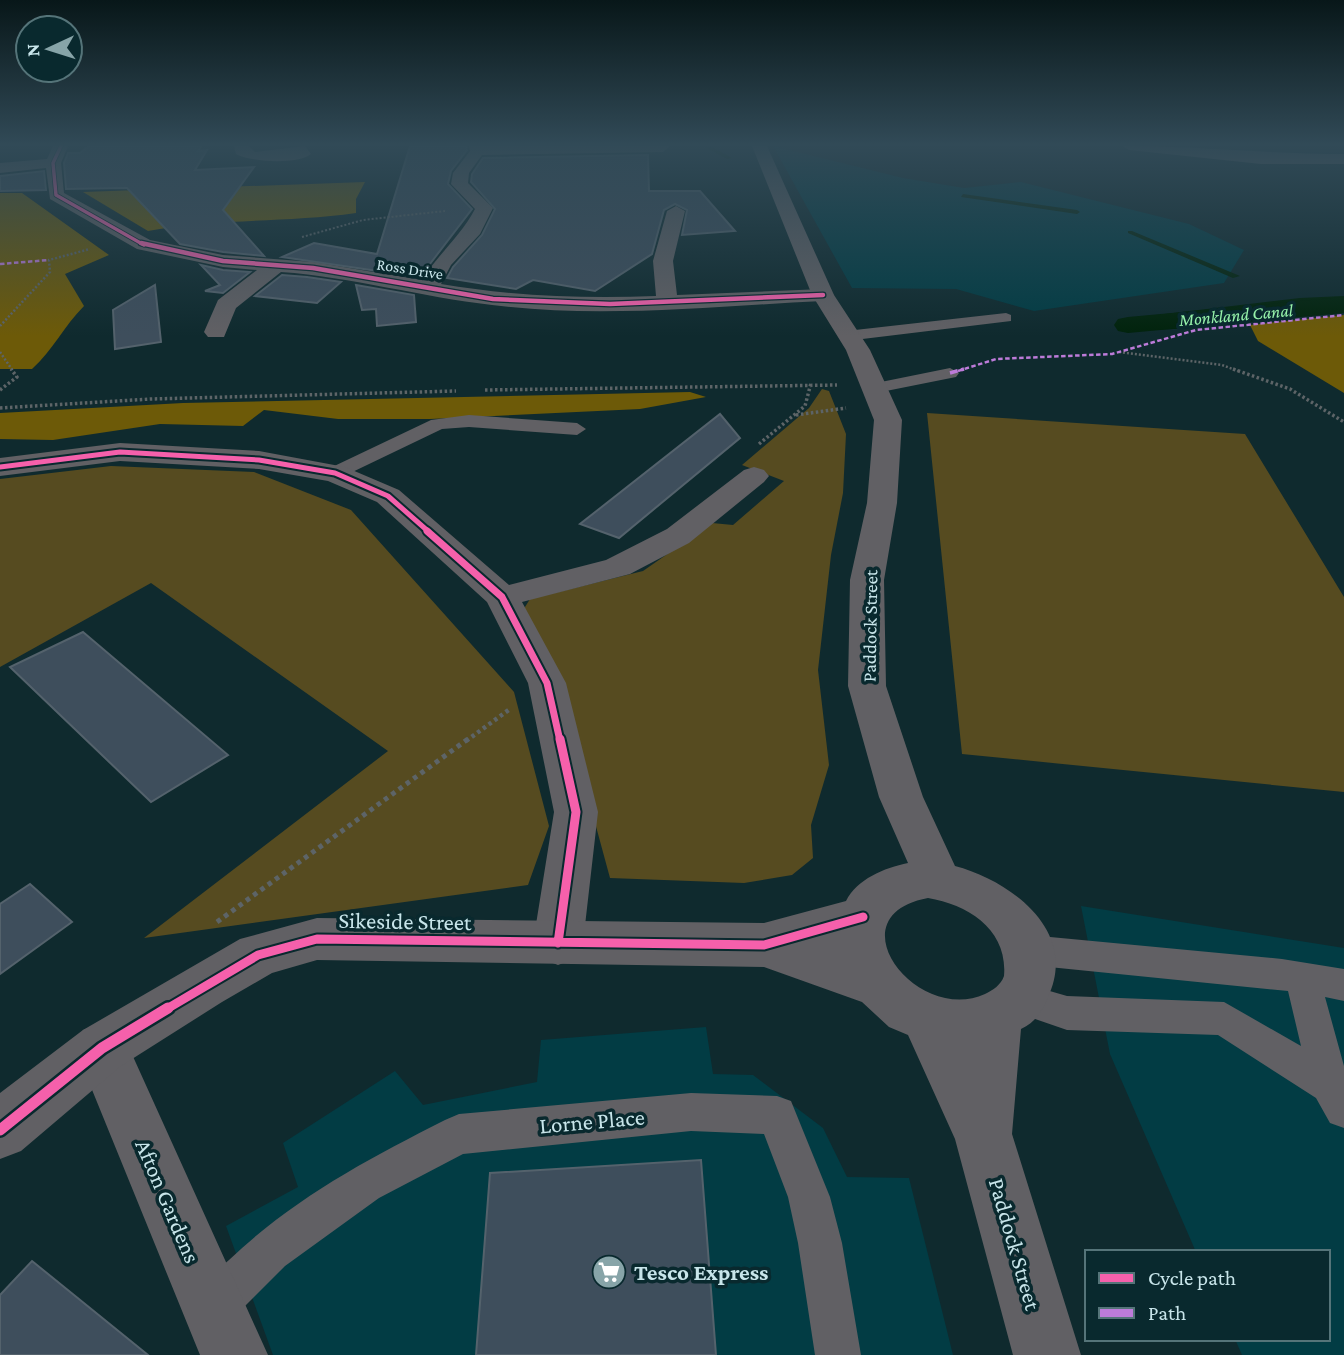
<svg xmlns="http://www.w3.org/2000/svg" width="1344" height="1355" font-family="'Crimson Pro',serif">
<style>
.built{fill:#023c44}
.green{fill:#564b20}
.forest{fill:#6d5a08}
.water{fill:#01230c}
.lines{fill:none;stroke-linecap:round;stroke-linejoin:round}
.stream{fill:#01230c;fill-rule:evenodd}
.canal{fill:#01230c;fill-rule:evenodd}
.building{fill:#3e4e5c;stroke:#54626c;stroke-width:2}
.path-far4{stroke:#5d6467;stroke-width:2;stroke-dasharray:2 2;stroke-linecap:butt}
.path-far3{stroke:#5d6467;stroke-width:2.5;stroke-dasharray:2 2;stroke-linecap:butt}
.path-far2{stroke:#5d6467;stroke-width:3.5;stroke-dasharray:2.5 2.5;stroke-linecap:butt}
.path-far1{stroke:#5d6467;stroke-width:4.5;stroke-dasharray:3.5 3.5;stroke-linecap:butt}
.path{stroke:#5d6467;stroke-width:5;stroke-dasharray:4.5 4.5;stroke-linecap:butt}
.service{fill:#616064;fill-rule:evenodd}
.minor{fill:#616064;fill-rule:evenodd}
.tertiary{fill:#616064;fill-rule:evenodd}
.quiet-far1{stroke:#bd7bd9;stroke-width:2.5;stroke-dasharray:4.5 2.5;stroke-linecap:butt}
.quiet{stroke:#bd7bd9;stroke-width:3.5;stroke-dasharray:8 3.5;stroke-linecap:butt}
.cycleway-far5-casing{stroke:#09292e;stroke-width:5}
.cycleway-far4-casing{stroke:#09292e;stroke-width:7}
.cycleway-far3-casing{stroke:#09292e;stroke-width:9}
.cycleway-far2-casing{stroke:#09292e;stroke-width:11}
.cycleway-far1-casing{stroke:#09292e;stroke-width:13}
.cycleway-casing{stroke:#09292e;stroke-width:16}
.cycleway-far5{stroke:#f560ab;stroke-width:3.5}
.cycleway-far4{stroke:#f560ab;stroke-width:4.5}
.cycleway-far3{stroke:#f560ab;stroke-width:5}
.cycleway-far2{stroke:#f560ab;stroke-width:7}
.cycleway-far1{stroke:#f560ab;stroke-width:9}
.cycleway{stroke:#f560ab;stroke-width:11}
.labels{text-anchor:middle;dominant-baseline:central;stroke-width:7;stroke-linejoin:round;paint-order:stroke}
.far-street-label{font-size:16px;fill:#c8e5ea;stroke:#09292e}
.far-water-label{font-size:18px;font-style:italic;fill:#96f2aa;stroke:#09292e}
.street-label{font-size:19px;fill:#c8e5ea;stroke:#09292e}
.near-street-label{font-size:23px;fill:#c8e5ea;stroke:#09292e}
.near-poi-label{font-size:23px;font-weight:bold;fill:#c8e5ea;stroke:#09292e;text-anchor:start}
</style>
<rect width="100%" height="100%" fill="#0f2a2e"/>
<path class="built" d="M 773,146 L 903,178 L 964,188 L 1021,182 L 1189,224 L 1244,250 L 1224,283 L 1034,311 L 956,289 L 852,288 Z
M 1081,906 L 1344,948 L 1344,1355 L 1242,1355 L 1235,1339 L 1328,1339 L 1328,1252 L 1196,1252 L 1110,1054 Z
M 706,1027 L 713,1074 L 753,1075 L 823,1128 L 847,1177 L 909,1178 L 953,1355 L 273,1355 L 226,1226 L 298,1187 L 283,1143 L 395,1071 L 423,1105 L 537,1082 L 541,1040 Z"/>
<path class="green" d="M 822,389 L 829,391 L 846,434 L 843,493 L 831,555 L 818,670 L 829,765 L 811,825 L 813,858 L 792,875 L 744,883 L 610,878 L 591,808 L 520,615 L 530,599 L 643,571 L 712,523 L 733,525 L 784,481 L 742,465 L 809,408 Z
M 927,413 L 1245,434 L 1344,597 L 1344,792 L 962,754 Z
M 111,466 L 254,472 L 351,510 L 514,692 L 549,826 L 528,885 L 144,938 L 388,751 L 151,583 L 0,667 L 0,479 Z"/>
<path class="forest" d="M 365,182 L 356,199 L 356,213 C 287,223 216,218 148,231 L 83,192 Z
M 0,193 L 22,193 L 109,255 L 65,274 L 84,306 C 64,326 53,350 32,369 L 0,369 Z
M 1344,315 L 1344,393 L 1258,341 L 1250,325 Z
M 690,392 L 706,397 L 640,409 L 430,419 L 338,419 L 264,410 L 243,426 L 160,424 L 53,440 L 0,439 L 0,413 L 183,403 Z"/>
<path class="water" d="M 1344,296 L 1344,306 L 1263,312 L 1254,317 C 1228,322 1140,341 1123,319 L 1300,298 Z"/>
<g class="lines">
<path class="stream" d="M 703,146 L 710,146 L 732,158 L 727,159 Z
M 963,194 L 1077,210 L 1080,212 L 1077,214 L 961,197 Z
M 1128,231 L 1132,231 L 1240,276 L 1233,278 L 1128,233 Z"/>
<path class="canal" d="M 1344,297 L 1344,313 L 1128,333 L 1118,331 L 1114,325 L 1118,319 L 1128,317 Z"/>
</g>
<path class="building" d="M 89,146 L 201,146 L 198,151 L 207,150 L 195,170 L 254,167 L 223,210 L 264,256 L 223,252 L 180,244 L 127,188 L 66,189 L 64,163 L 68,153 L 80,153 Z
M 410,146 L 466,146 L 467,150 L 451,171 L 448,184 L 472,209 L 423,273 L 412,271 L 412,276 L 282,257 L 314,243 L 377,254 Z
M 648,155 L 649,191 L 700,191 L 735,231 L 682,235 L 687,210 L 675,204 L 664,210 L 652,254 L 595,291 L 533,280 L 516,289 L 447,278 L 453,267 L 482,235 L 495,209 L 471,182 L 472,174 L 483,158 Z
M 44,171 L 46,190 L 0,191 L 0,176 Z
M 201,265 L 223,270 L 250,272 L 223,293 L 205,291 L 220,285 Z
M 282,275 L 307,277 L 341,282 L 317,303 L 255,296 Z
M 155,285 L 161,342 L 115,349 L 113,310 Z
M 356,285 L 414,295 L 416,322 L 377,326 L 376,309 L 362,310 Z
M 720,414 L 740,438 L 619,538 L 580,524 Z
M 83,632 L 228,755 L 151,802 L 10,667 Z
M 30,884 L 72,922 L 0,974 L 0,904 Z
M 701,1160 L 716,1355 L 476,1355 L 490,1173 Z
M 32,1261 L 148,1355 L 0,1355 L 0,1295 Z"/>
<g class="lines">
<path class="path-far4" d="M 302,237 L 363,220 L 445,211"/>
<path class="path-far3" d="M 0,326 L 50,272 L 49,260 L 90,249
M 0,352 L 13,371
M 1119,352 L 1222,365 L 1238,371"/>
<path class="path-far2" d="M 1233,369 L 1290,389 L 1344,422
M 0,390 L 17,377 L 11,369
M 485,390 L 837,385
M 0,408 L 151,399 L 456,391
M 796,415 L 846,408
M 759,444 L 805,406 L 811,383"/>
<path class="path-far1" d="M 466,741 L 510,709"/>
<path class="path" d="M 217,922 L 468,739"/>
<path class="service" d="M 1006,313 L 1011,315 L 1011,321 L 846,341 L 838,336 L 846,331 Z
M 950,368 L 959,373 L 956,377 L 876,393 L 867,388 L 876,383 Z
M 469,415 L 577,423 L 586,429 L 577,435 L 469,427 L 442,429 L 342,477 L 335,479 L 325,473 L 328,469 L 431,420 Z
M 1029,935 L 1282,959 L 1344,969 L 1344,1001 L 1325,997 L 1344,1066 L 1344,1128 L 1330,1123 L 1316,1098 L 1218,1035 L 1067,1030 L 1009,1010 L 1004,999 L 1009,988 L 1022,983 L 1067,996 L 1224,1002 L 1301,1046 L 1288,991 L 1029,965 L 1017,961 L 1012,950 L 1017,939 Z
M 691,1093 L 777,1096 L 791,1101 L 830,1197 L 842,1243 L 861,1355 L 815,1355 L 798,1243 L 788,1197 L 764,1134 L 691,1131 L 463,1154 L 379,1198 L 285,1266 L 230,1321 L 214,1328 L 198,1321 L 191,1305 C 199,1286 213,1274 229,1260 C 293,1199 366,1160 445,1120 L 459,1114 Z"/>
<path class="minor" d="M 53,146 L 68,146 L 61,163 L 64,193 L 150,240 L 223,255 L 313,262 L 422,280 C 438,254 461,236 475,209 L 451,184 L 453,173 L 470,151 L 469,146 L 670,146 L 663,152 L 482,155 L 469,173 L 468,183 L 493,208 L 480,234 L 451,265 L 441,284 C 512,296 584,299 656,296 L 653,261 L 667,211 L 676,206 L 685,211 L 673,261 L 677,295 L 823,289 L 834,295 L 823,301 C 714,306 601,319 492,305 C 421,297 352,277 281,272 L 236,308 L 224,337 L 208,337 L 204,332 L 218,300 L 257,270 L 223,267 L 137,249 L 50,199 L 46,168 L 0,173 L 0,163 L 47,159 Z
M 234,146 L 249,146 L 255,152 L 305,146 L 311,154 C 298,165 250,162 236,154 Z
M 1122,146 C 1196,146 1270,154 1344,154 L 1344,164 L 1261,164 L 1129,150 Z
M 120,443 L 259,451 L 345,467 L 399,490 L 509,585 L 606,560 L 667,529 L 744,470 L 754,467 L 764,470 L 769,476 L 764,482 L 689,543 L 630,574 L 522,602 L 566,683 L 598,812 L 583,943 L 576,958 L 558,965 L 540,958 L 533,943 L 554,812 L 528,683 L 487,602 L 377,502 L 328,481 L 259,469 L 120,461 L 0,476 L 0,458 Z
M 102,1022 L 121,1030 L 268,1355 L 200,1355 L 75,1048 L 83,1030 Z"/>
<path class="tertiary" d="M 752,146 L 767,146 L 834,295 L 870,350 L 902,420 L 897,503 L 884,580 L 886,686 L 923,797 L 955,866 C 1011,881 1079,931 1048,997 C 1042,1011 1036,1022 1021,1029 L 1012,1134 L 1081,1355 L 1013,1355 L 955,1139 L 908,1035 L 889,1027 L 862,1002 L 764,967 L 317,960 L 272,973 L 222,1002 L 121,1066 L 21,1151 L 0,1159 L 0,1093 L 83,1030 L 240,939 L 317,918 L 764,923 L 846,901 C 857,879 884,868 908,863 L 879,797 L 848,686 L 850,580 L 867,503 L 874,420 L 846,350 L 812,295 ZM 928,898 C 969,905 1008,930 1004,976 C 1001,985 993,990 985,994 C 917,1025 832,916 928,898 Z"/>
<path class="quiet-far1" d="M 0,264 L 49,260
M 958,371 L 996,359 L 1112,354 L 1196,330 L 1344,315"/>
<path class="quiet" d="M 950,373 L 964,369"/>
<defs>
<path id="cycleway-far5" d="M 61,146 L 53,163 L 56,195 L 144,245"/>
<path id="cycleway-far4" d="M 141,243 L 223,261 L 313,268 L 493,299 L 610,304 L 823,295"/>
<path id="cycleway-far3" d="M 0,467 L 120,452 L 259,460 L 335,473 L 388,496 L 429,532"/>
<path id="cycleway-far2" d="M 427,531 L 502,597 L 547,683 L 560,741"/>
<path id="cycleway-far1" d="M 558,943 L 576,812 L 560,739
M 165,1010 L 258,955 L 317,939 L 764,945 L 863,917"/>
<path id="cycleway" d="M 0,1130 L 102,1048 L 168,1008"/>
</defs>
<use href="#cycleway-far5" class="cycleway-far5-casing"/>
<use href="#cycleway-far4" class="cycleway-far4-casing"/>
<use href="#cycleway-far3" class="cycleway-far3-casing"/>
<use href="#cycleway-far2" class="cycleway-far2-casing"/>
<use href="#cycleway-far1" class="cycleway-far1-casing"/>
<use href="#cycleway" class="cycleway-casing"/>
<use href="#cycleway-far5" class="cycleway-far5"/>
<use href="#cycleway-far4" class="cycleway-far4"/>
<use href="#cycleway-far3" class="cycleway-far3"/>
<use href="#cycleway-far2" class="cycleway-far2"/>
<use href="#cycleway-far1" class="cycleway-far1"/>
<use href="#cycleway" class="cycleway"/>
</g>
<linearGradient id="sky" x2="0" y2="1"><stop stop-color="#081719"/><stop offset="0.43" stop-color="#314a57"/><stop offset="1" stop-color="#314a57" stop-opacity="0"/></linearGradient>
<rect width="1344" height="336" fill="url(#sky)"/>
<defs>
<symbol id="supermarket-disc" viewBox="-11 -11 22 22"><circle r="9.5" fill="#87a4a8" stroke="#09292e"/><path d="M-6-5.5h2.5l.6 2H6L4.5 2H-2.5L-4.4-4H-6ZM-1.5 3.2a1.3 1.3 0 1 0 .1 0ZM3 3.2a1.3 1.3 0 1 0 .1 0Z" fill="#fff"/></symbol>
</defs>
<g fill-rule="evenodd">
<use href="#supermarket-disc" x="590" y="1253" width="38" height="38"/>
</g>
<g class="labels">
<g class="far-street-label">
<text transform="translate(410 269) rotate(9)">Ross Drive</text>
</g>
<g class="far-water-label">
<text transform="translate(1236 315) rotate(-5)">Monkland Canal</text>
</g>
<g class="street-label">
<text transform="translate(870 626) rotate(-89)">Paddock Street</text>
</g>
<g class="near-street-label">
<text transform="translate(405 921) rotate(1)">Sikeside Street</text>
<text transform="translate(592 1121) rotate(-5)">Lorne Place</text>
<text transform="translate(168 1201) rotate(67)">Afton Gardens</text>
<text transform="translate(1015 1244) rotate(74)">Paddock Street</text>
</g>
<g class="near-poi-label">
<text x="634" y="1272">Tesco Express</text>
</g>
</g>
<rect x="1085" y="1250" width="245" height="91" fill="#09292e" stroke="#557479" stroke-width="2"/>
<rect x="1099" y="1273" width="35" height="10" fill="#f560ab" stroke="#557479" stroke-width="2"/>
<text x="1148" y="1285" font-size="21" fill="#c8e5ea">Cycle path</text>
<rect x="1099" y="1308" width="35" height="10" fill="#bd7bd9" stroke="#557479" stroke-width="2"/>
<text x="1148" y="1320" font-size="21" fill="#c8e5ea">Path</text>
<g transform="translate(49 49) rotate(266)"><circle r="33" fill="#09292e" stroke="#557479" stroke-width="2"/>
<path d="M0-5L12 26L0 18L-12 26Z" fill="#87a4a8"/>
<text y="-10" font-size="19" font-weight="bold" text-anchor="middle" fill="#c8e5ea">N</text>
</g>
</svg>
